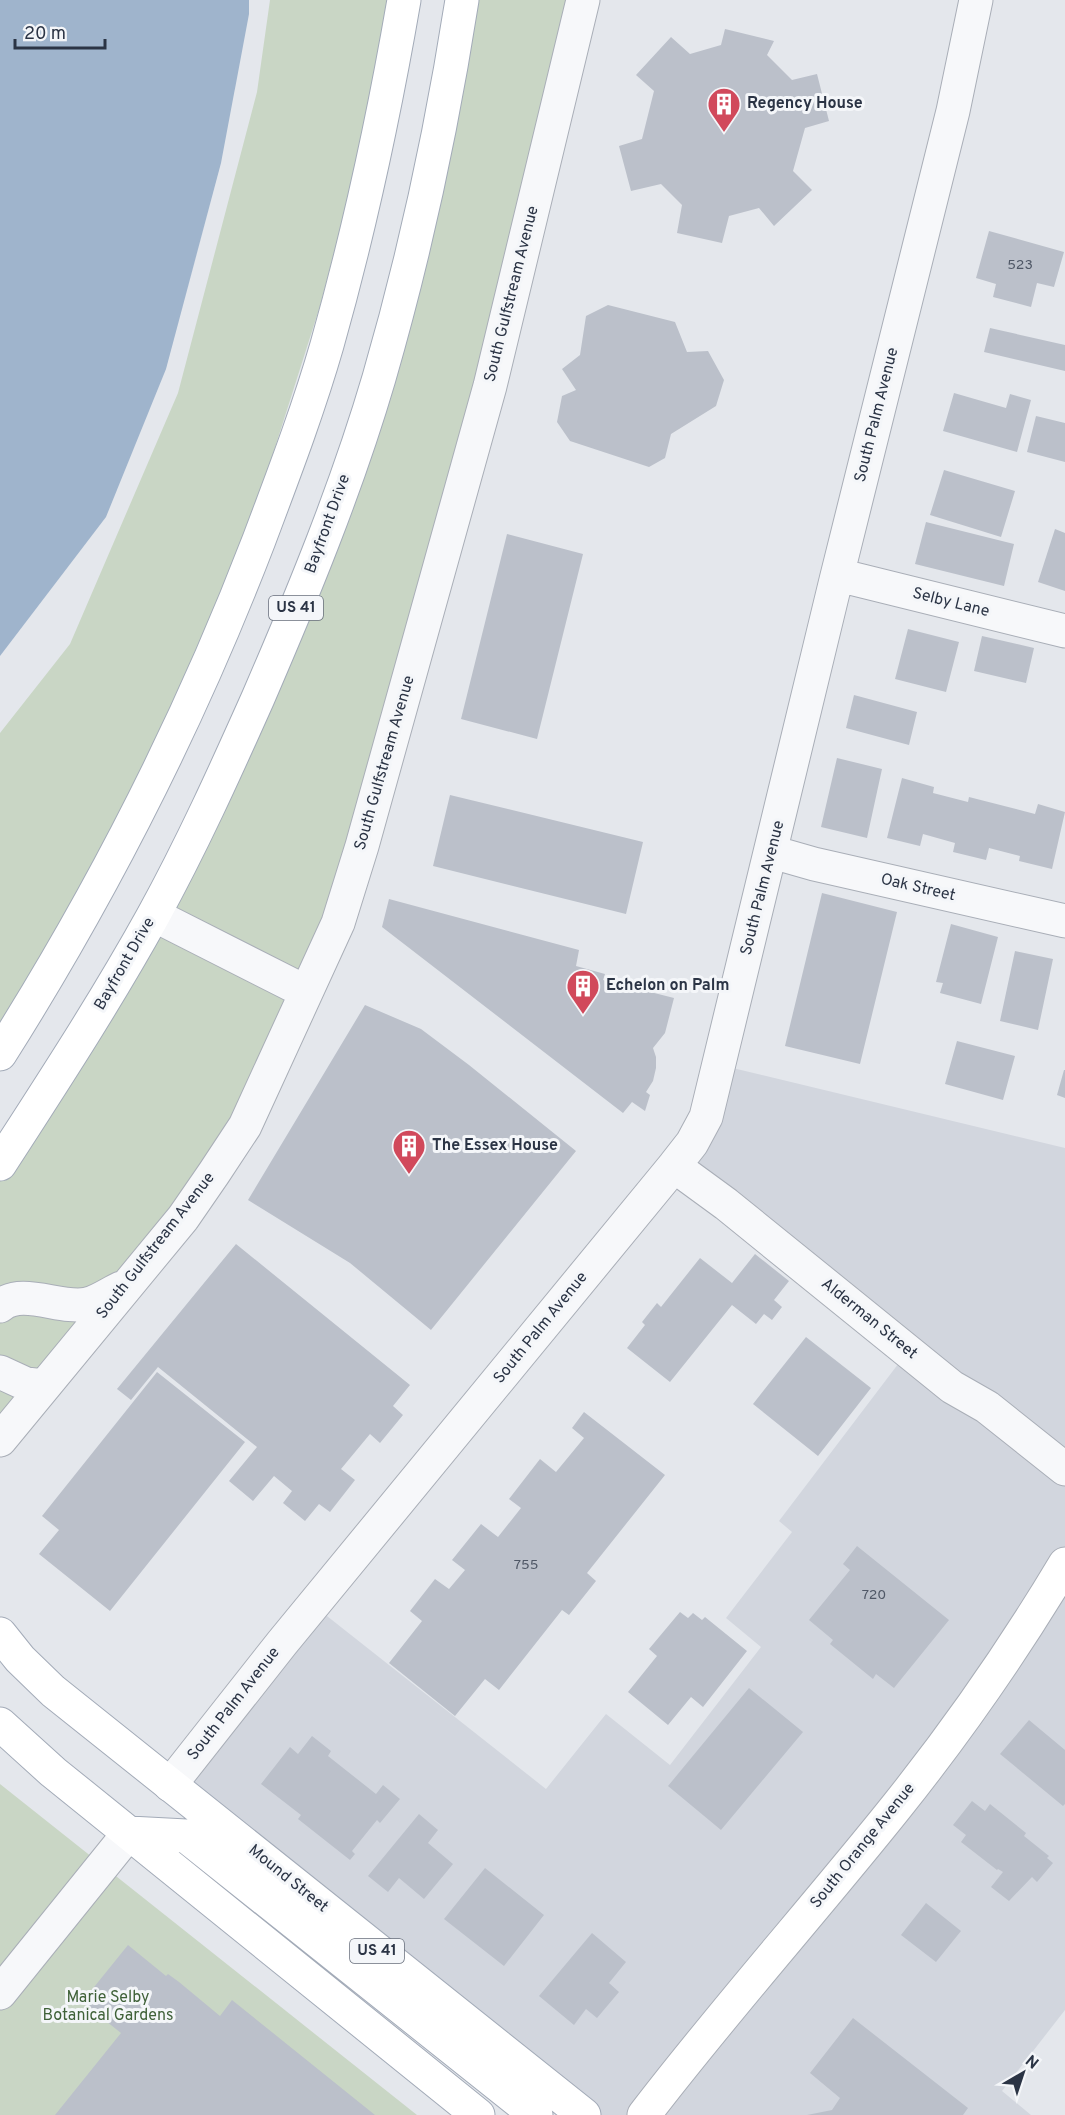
<svg xmlns="http://www.w3.org/2000/svg" width="1065" height="2115" font-family="Overpass,sans-serif">
<style>
.built{fill:#d2d6de}
.green{fill:#c9d6c5}
.water{fill:#9fb4cc}
.building{fill:#bbc0ca}
.lines{fill:none;stroke-linecap:round;stroke-linejoin:round}
.street-casing{stroke:#a9aeb7;stroke-width:35}
.secondary-casing{stroke:#a9aeb7;stroke-width:35}
.primary-casing{stroke:#a3abb8;stroke-width:35}
.street{stroke:#f7f8fa;stroke-width:33}
.secondary{stroke:#fff;stroke-width:33}
.primary{stroke:#fff;stroke-width:33}
.labels{text-anchor:middle;dominant-baseline:central;stroke-width:6;stroke-linejoin:round;paint-order:stroke}
.number-label{font-size:14px;fill:#4f5766}
.shield{fill:#f4f6f9;stroke:#676e7b;stroke-width:1.5}
.shield-label{font-size:15px;font-weight:bold;fill:#2b3445}
.poi-label{font-size:16px;font-weight:bold;fill:#2b3445;stroke:#f4f6f9;text-anchor:start}
.street-label{font-size:16px;fill:#2b3445;stroke:#f4f6f9}
.park-label{font-size:16px;fill:#3f6138;stroke:#f4f6f9}
</style>
<rect width="100%" height="100%" fill="#e4e7ec"/>
<path class="built" d="M 720,1065 L 1065,1148 L 1065,2010 L 1002,2091 L 1031,2115 L 584,2115 L 170,1785 L 313,1605 L 546,1789 L 606,1714 L 670,1765 L 761,1647 L 726,1618 L 792,1532 L 779,1521 L 908,1351 L 674,1166 Z"/>
<path class="green" d="M 270,0 L 387,0 L 376,69 L 346,207 L 320,306 L 265,479 L 211,620 L 154,744 L 87,877 L 0,1025 L 0,733 L 70,644 L 178,393 L 257,92 Z
M 462,0 L 583,0 L 362,846 L 245,1126 L 0,1440 L 0,1164 L 89,1025 L 331,519 Z
M 0,1784 L 417,2115 L 0,2115 Z"/>
<path class="water" d="M 0,0 L 249,0 L 249,14 L 221,163 L 166,369 L 106,517 L 0,656 Z"/>
<path class="building" d="M 725,29 L 774,41 L 767,55 L 792,80 L 817,74 L 829,121 L 805,128 L 793,171 L 812,190 L 774,226 L 759,208 L 729,216 L 722,243 L 677,233 L 682,205 L 661,184 L 631,191 L 619,146 L 642,139 L 654,91 L 636,75 L 671,37 L 690,54 L 721,45 Z
M 989,231 L 1064,252 L 1054,287 L 1037,283 L 1031,307 L 993,297 L 996,284 L 976,278 Z
M 608,305 L 675,322 L 687,352 L 708,351 L 724,380 L 716,406 L 671,434 L 665,458 L 649,467 L 570,441 L 557,422 L 562,396 L 576,390 L 562,369 L 580,355 L 586,316 Z
M 990,328 L 1065,345 L 1065,371 L 984,352 Z
M 954,393 L 1006,408 L 1010,394 L 1031,400 L 1017,452 L 943,431 Z
M 1036,416 L 1065,423 L 1065,462 L 1027,452 Z
M 944,470 L 1015,491 L 1001,537 L 930,515 Z
M 926,522 L 1014,544 L 1004,586 L 915,564 Z
M 1055,529 L 1065,533 L 1065,591 L 1038,582 Z
M 507,534 L 583,554 L 537,739 L 461,719 Z
M 908,629 L 959,642 L 946,692 L 895,679 Z
M 982,636 L 1034,648 L 1026,683 L 974,671 Z
M 854,695 L 917,712 L 909,745 L 846,728 Z
M 837,758 L 882,769 L 867,838 L 821,827 Z
M 902,778 L 934,787 L 933,793 L 968,802 L 969,797 L 1035,814 L 1038,804 L 1065,812 L 1052,869 L 1019,861 L 1020,856 L 989,848 L 986,860 L 953,852 L 955,843 L 923,834 L 920,846 L 887,838 Z
M 450,795 L 643,842 L 626,914 L 433,866 Z
M 822,893 L 897,912 L 860,1064 L 785,1046 Z
M 389,899 L 579,950 L 576,966 L 605,974 L 603,980 L 674,998 L 665,1033 L 653,1048 L 656,1057 L 656,1068 L 653,1081 L 646,1092 L 650,1095 L 645,1111 L 632,1102 L 623,1113 L 382,927 Z
M 951,924 L 998,937 L 981,1004 L 940,993 L 943,983 L 936,982 Z
M 1015,951 L 1053,959 L 1038,1030 L 1000,1021 Z
M 365,1005 L 421,1029 L 469,1065 L 576,1151 L 431,1330 L 350,1263 L 248,1200 Z
M 957,1041 L 1015,1056 L 1003,1100 L 945,1084 Z
M 1064,1070 L 1065,1070 L 1065,1098 L 1057,1095 Z
M 236,1244 L 410,1385 L 393,1406 L 403,1415 L 380,1443 L 370,1434 L 341,1469 L 355,1480 L 330,1512 L 319,1504 L 305,1521 L 283,1503 L 292,1491 L 274,1476 L 253,1501 L 229,1481 L 257,1447 L 158,1367 L 131,1400 L 117,1389 Z
M 755,1254 L 789,1281 L 774,1300 L 782,1307 L 772,1320 L 764,1314 L 756,1324 L 732,1305 L 670,1382 L 627,1348 L 645,1325 L 642,1322 L 657,1303 L 661,1307 L 700,1258 L 732,1283 Z
M 806,1337 L 871,1388 L 818,1456 L 753,1404 Z
M 157,1372 L 245,1442 L 110,1611 L 39,1554 L 59,1530 L 42,1516 Z
M 584,1412 L 665,1475 L 587,1573 L 596,1581 L 569,1615 L 562,1610 L 499,1690 L 485,1679 L 455,1716 L 389,1663 L 422,1621 L 410,1611 L 435,1579 L 449,1589 L 465,1570 L 452,1560 L 481,1524 L 498,1537 L 521,1508 L 509,1499 L 540,1459 L 556,1472 L 584,1438 L 572,1428 Z
M 857,1546 L 949,1620 L 894,1688 L 876,1674 L 873,1679 L 830,1644 L 833,1640 L 809,1620 L 850,1570 L 843,1564 Z
M 680,1612 L 688,1618 L 693,1613 L 702,1620 L 705,1617 L 747,1651 L 703,1707 L 691,1697 L 668,1725 L 628,1692 L 657,1656 L 649,1649 Z
M 749,1688 L 803,1732 L 721,1830 L 668,1786 Z
M 1029,1720 L 1065,1750 L 1065,1804 L 1063,1806 L 1000,1754 Z
M 312,1736 L 331,1751 L 328,1756 L 376,1794 L 383,1785 L 400,1799 L 380,1823 L 377,1820 L 352,1851 L 355,1854 L 350,1860 L 298,1819 L 301,1815 L 261,1784 L 290,1747 L 298,1754 Z
M 972,1801 L 985,1811 L 990,1804 L 1026,1833 L 1024,1836 L 1049,1856 L 1047,1858 L 1053,1863 L 1037,1882 L 1032,1877 L 1009,1901 L 991,1887 L 1003,1872 L 998,1869 L 997,1870 L 961,1842 L 966,1835 L 953,1825 Z
M 419,1814 L 438,1830 L 428,1843 L 453,1864 L 424,1899 L 399,1878 L 388,1892 L 368,1876 Z
M 485,1868 L 544,1915 L 504,1966 L 444,1919 Z
M 926,1903 L 961,1931 L 936,1962 L 901,1935 Z
M 592,1933 L 626,1962 L 609,1983 L 619,1992 L 597,2018 L 586,2009 L 574,2025 L 539,1996 Z
M 128,1945 L 166,1976 L 168,1974 L 179,1982 L 220,2016 L 232,2000 L 375,2115 L 55,2115 L 121,2033 L 82,2002 Z
M 853,2018 L 968,2108 L 963,2115 L 807,2115 L 832,2110 L 840,2098 L 810,2073 Z"/>
<g class="lines">
<defs>
<path id="street" d="M 838,575 L 1065,631
M 772,852 L 814,864 L 1065,921
M 154,915 L 306,992
M 674,1166 L 726,1204 L 952,1387 L 987,1407 L 1065,1469
M 0,1306 C 22,1287 61,1310 87,1304 C 98,1302 110,1293 121,1288
M 0,1372 L 26,1384 L 44,1386
M 0,1440 L 183,1218 L 214,1173 L 245,1126 L 338,923 L 362,846 L 490,386 L 583,0
M 170,1785 L 282,1643 L 674,1166 L 692,1143 L 706,1117 L 836,580 L 953,111 L 976,0
M 0,1993 L 129,1833"/>
<path id="secondary" d="M 644,2115 C 725,2009 814,1910 897,1806 C 957,1731 1016,1646 1065,1564"/>
<path id="primary" d="M 0,1054 C 103,891 190,720 259,540 C 283,476 308,411 327,345 C 359,232 384,116 404,0
M 0,1164 C 53,1082 106,1001 153,916 C 192,845 225,772 258,698 C 303,594 347,487 379,378 C 415,254 442,128 462,0
M 0,1634 L 20,1659 L 53,1691 L 584,2115
M 0,1724 L 53,1772 L 478,2115
M 129,1833 L 186,1836 L 536,2115"/>
</defs>
<use href="#street" class="street-casing"/>
<use href="#secondary" class="secondary-casing"/>
<use href="#primary" class="primary-casing"/>
<use href="#street" class="street"/>
<use href="#secondary" class="secondary"/>
<use href="#primary" class="primary"/>
</g>
<defs>
<symbol id="building-pin" viewBox="-11 -11 22 30"><path d="M0 17L-7.5 6A9.5 9.5 0 1 1 7.5 6Z" fill="#d1495b" stroke="#f4f6f9"/><path d="M-4-6H4V6H1V3H-1V6H-4ZM-2.5-4.3h1.7v1.8h-1.7ZM.8-4.3h1.7v1.8H.8ZM-2.5-1h1.7V.8h-1.7ZM.8-1h1.7V.8H.8Z" fill="#fff"/></symbol>
</defs>
<g fill-rule="evenodd">
<use href="#building-pin" x="705" y="85" width="38" height="52"/>
<use href="#building-pin" x="564" y="967" width="38" height="52"/>
<use href="#building-pin" x="390" y="1127" width="38" height="52"/>
</g>
<g class="labels">
<g class="number-label">
<text x="1020" y="265">523</text>
<text x="526" y="1565">755</text>
<text x="874" y="1595">720</text>
</g>
<g class="shield">
<rect x="269" y="596" width="54" height="24" rx="4.5"/>
<rect x="350" y="1939" width="54" height="24" rx="4.5"/>
</g>
<g class="shield-label">
<text x="296" y="608">US 41</text>
<text x="377" y="1951">US 41</text>
</g>
<g class="poi-label">
<text x="747" y="104">Regency House</text>
<text x="606" y="986">Echelon on Palm</text>
<text x="432" y="1146">The Essex House</text>
</g>
<g class="street-label">
<text transform="translate(512 294) rotate(-76)">South Gulfstream Avenue</text>
<text transform="translate(877 415) rotate(-76)">South Palm Avenue</text>
<text transform="translate(328 524) rotate(-70)">Bayfront Drive</text>
<text transform="translate(951 603) rotate(14)">Selby Lane</text>
<text transform="translate(385 763) rotate(-74)">South Gulfstream Avenue</text>
<text transform="translate(763 888) rotate(-76)">South Palm Avenue</text>
<text transform="translate(918 888) rotate(13)">Oak Street</text>
<text transform="translate(125 964) rotate(-60)">Bayfront Drive</text>
<text transform="translate(156 1246) rotate(-52)">South Gulfstream Avenue</text>
<text transform="translate(869 1319) rotate(39)">Alderman Street</text>
<text transform="translate(541 1328) rotate(-51)">South Palm Avenue</text>
<text transform="translate(234 1704) rotate(-52)">South Palm Avenue</text>
<text transform="translate(863 1846) rotate(-51)">South Orange Avenue</text>
<text transform="translate(288 1879) rotate(39)">Mound Street</text>
</g>
<g class="park-label">
<text x="108" y="1998">Marie Selby<tspan x="108" dy="18">Botanical Gardens</tspan></text>
</g>
</g>
<g transform="translate(1023 2073) rotate(39)" stroke="#f4f6f9" stroke-width="4.5" paint-order="stroke">
<path d="M0-4.5L10 22L0 15L-10 22Z" fill="#2b3445"/>
<text y="-9" font-size="16" font-weight="bold" text-anchor="middle" fill="#2b3445">N</text>
</g>
<path d="M15 39v9h90v-9" fill="none" stroke="#2b3445" stroke-width="3"/>
<text x="24" y="39" font-size="18" fill="#2b3445" stroke="#f4f6f9" stroke-width="4.5" paint-order="stroke">20 m</text>
</svg>
